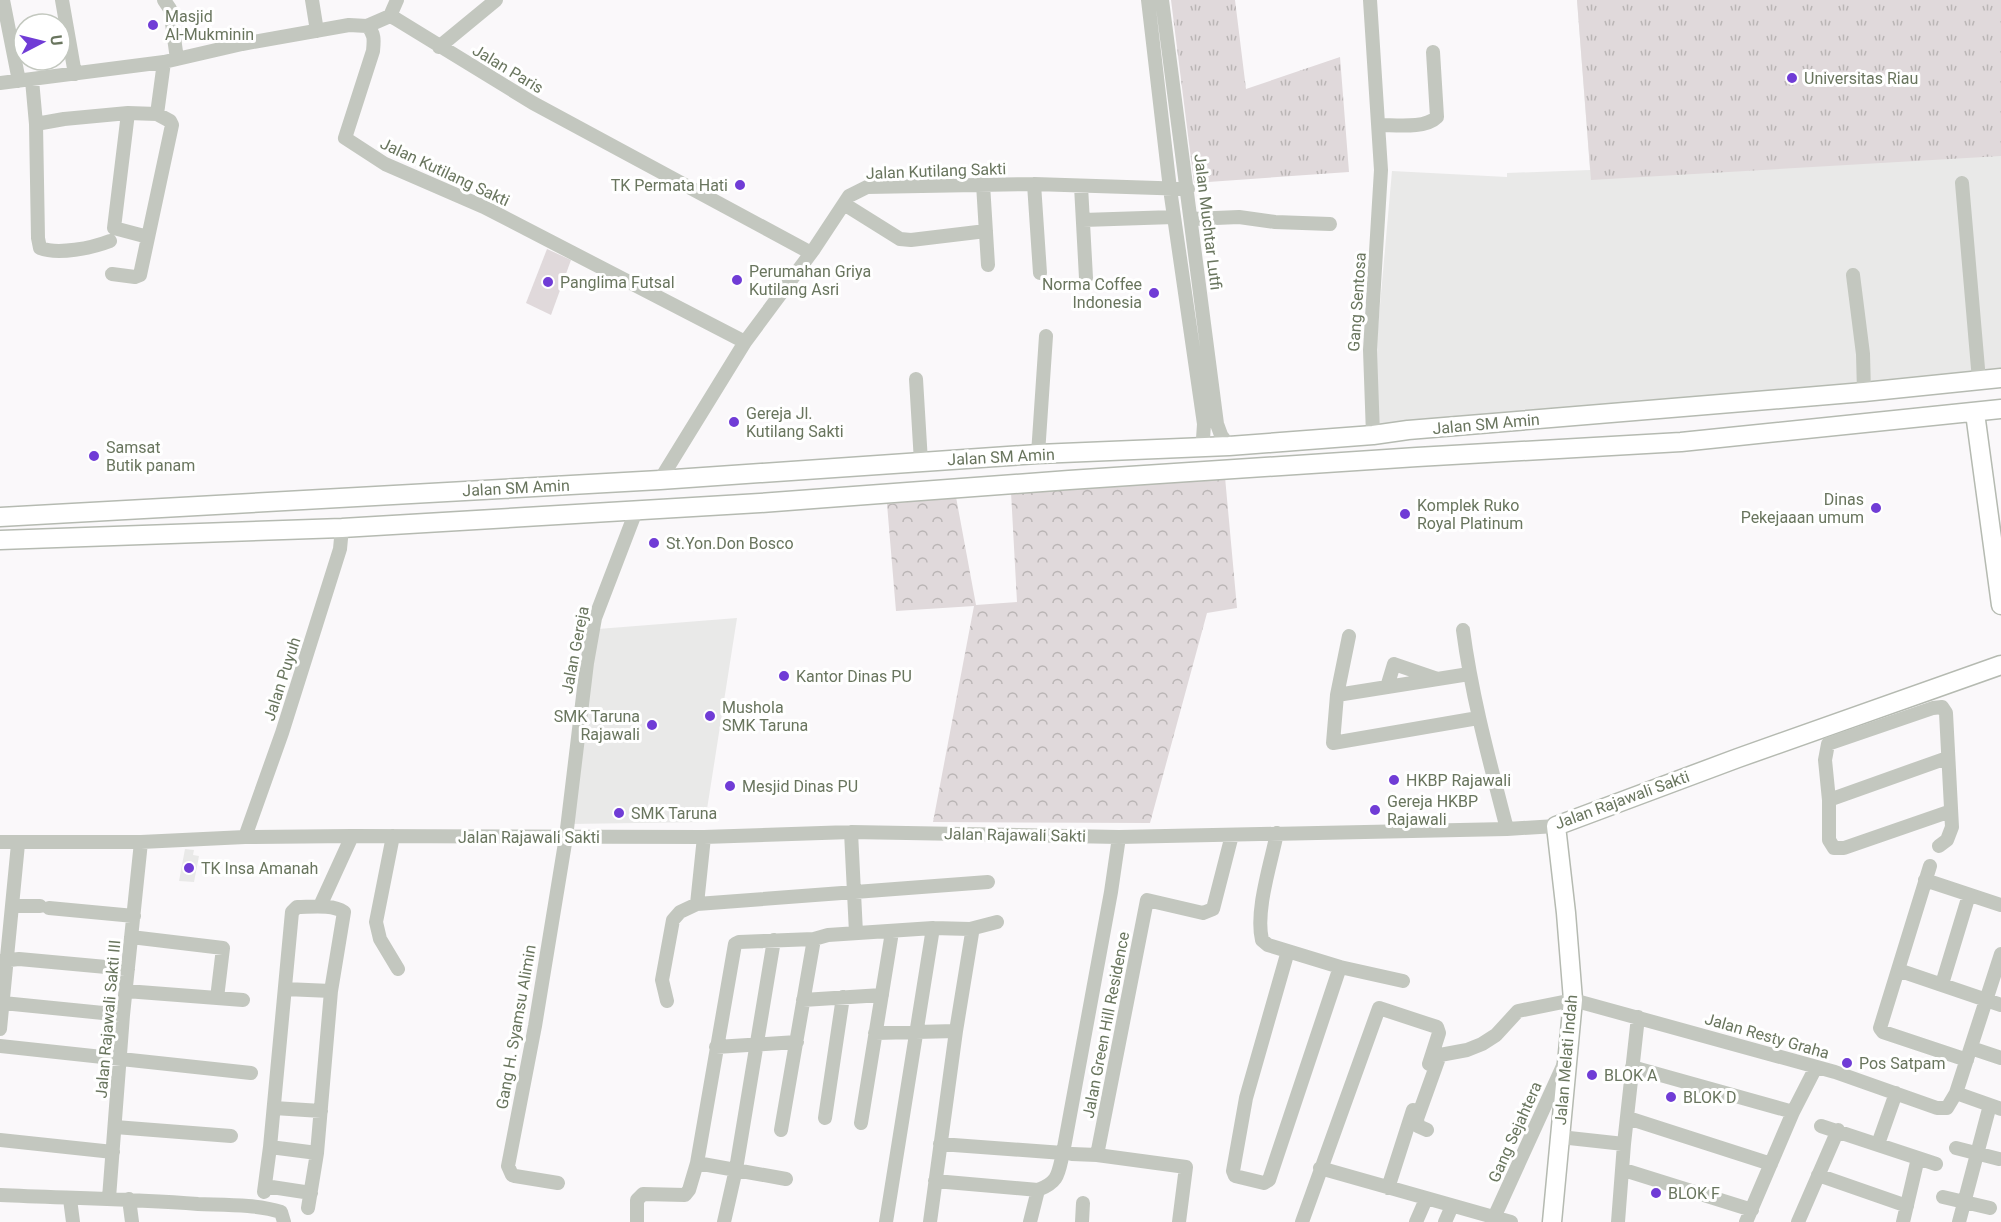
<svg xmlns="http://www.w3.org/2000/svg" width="2001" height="1222" font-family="Roboto,sans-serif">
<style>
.built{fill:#e9e9e8}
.grass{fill:url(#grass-tufts)}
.forest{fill:url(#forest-crowns)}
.park{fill:#e0d9db}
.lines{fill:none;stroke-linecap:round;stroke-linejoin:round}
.major-casing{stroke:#b5bab1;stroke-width:21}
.minor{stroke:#c3c7bf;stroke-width:14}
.major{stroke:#fff;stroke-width:18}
.poi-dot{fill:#703cd6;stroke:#fff;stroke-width:2}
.labels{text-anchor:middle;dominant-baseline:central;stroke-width:6;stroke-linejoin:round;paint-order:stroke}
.poi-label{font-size:16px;fill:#69755e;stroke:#fff;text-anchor:start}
.street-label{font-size:16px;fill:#69755e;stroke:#fff}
</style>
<defs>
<pattern id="grass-tufts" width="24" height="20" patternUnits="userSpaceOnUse" patternTransform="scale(1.5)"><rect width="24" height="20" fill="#e0d9db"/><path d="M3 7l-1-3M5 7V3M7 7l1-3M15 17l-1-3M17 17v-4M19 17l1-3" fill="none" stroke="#bab5b5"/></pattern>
<pattern id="forest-crowns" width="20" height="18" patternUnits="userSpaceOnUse" patternTransform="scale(1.5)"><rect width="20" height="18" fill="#e0d9db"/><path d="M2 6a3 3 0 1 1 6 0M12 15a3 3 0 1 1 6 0" fill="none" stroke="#bab5b5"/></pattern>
</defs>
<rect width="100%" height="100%" fill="#faf8fa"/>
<path class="built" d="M 1577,0 L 2001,0 L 2001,372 L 1665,403 L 1377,424 L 1375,361 L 1392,171 L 1507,177 L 1507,173 L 1590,170 Z
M 737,618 L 705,822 L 569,824 L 598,629 Z
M 185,849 L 194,850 L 193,855 L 199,856 L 194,882 L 179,881 Z"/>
<path class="grass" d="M 1171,0 L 1235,0 L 1246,89 L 1340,57 L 1349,172 L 1194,183 Z
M 1577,0 L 2001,0 L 2001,156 L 1591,180 Z"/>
<path class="forest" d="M 1225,477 L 1237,608 L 1207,613 L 1150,823 L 933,822 L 974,606 L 896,611 L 887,504 L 956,497 L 976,605 L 1017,602 L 1011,492 Z"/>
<path class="park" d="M 547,249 L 571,260 L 551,315 L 526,303 Z"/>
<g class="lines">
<defs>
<path id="major" d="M 1975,413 L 2001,605
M 0,517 L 660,480 L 1038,454 L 1229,446 L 1373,435 L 1408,430 L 1864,392 L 2001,378
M 0,540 L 342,528 L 760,503 L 1069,480 L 1417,457 L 1681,442 L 2001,409
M 1552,1222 L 1573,1000 L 1566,913 L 1556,826 L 1738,758 L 2001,665"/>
</defs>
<use href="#major" class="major-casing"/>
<path class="minor" d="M 3,0 L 19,81
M 62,0 L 75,74
M 164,0 L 170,9 L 177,59
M 312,0 L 317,31
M 1148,0 L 1170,189 L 1204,424 L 1203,439 L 1199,448
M 1162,0 L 1217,424 L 1221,435 L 1229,446
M 1370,0 L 1381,170 L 1370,350 L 1373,435
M 390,16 L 397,0
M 367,26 L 390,16 L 396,19 L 533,103 L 811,253
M 439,47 L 496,0
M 32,80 L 36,124 L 38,238 L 40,248 C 58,255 92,248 110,241
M 0,83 L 164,62 L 242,44 L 349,25 L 367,26 C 375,33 374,41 373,51 L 345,138 L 385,164 L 484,207 L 745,342
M 36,124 L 64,119 L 128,113
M 1379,125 C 1396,125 1425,129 1437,117 L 1433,52
M 1962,183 L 1979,380
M 983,184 L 988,265
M 1034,184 L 1040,273
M 1081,186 L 1086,278
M 844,204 L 900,239 L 911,240 L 986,231
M 1192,219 L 1239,217 L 1275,222 L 1330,224
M 1083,220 L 1174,217
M 148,237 L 114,228 L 128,113 L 157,114
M 112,274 L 135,277 L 140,275 L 172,125 L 170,121 L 157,114 L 164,62
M 1853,275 L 1863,354 L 1864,392
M 916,379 L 921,462
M 1038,454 L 1046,336
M 660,480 L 745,342 L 814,249 L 849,196 L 867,187 L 1034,184 L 1188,189
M 1463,630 C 1472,698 1490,763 1507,829
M 1349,636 L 1337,695 L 1333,743 L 1478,718
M 1387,687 L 1394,664 L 1435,678
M 1337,695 L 1469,674
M 1829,800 L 1947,758
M 851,832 L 856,933
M 1277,833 C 1271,863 1255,911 1262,940 L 1268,945 L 1340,967 L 1269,1180 L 1264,1183 L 1235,1176 L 1233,1171 L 1246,1098 L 1288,951
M 393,836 L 376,922 L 380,939 L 398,969
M 245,837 L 282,733 L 340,549 L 342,528
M 0,842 L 141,842 L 245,837 L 352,836 L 704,837 L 851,832 L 1119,837 L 1507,829 L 1556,826
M 1939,846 L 1947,840 L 1952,827 L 1946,713 L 1942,707 L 1933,708 L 1828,744 L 1825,760 L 1829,800 L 1829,840 L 1834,848 L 1844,848 L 1951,811
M 1930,866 L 1880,1028 L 1883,1032 L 1967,1060
M 1925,880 L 2001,905
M 697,904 L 704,837
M 12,906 L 40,906
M 320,906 L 352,836
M 49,908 L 134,916
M 131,937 L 223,948 L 217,998
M 0,961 L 19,959 L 128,969
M 1340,967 L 1403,981
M 1898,970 L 2001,1005
M 1942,984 L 1969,895
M 285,989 L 331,991
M 126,991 L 243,1000
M 803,1000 L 882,995
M 667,1001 L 662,980 L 673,920 L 680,912 L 697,904 L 988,882
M 3,1003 L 123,1015
M 0,1029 L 18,844
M 875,1033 L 956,1031
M 0,1046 L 251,1073
M 716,1047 L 797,1042
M 1971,1048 L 2001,1058
M 1632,1067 L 1793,1112
M 1956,1093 L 2001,1109
M 274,1108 L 321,1111
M 825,1118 L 843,997
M 1628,1118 L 1771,1164
M 861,1123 L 892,932
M 1821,1126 L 1936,1164
M 115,1127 L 231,1136
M 781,1130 L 814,939
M 1427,1130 L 1418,1126 L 1417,1119 L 1440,1055 L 1467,1050 L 1482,1044 L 1496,1035 L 1518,1011 L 1573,1000 L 1835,1072 L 1937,1108 L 1947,1108 L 1956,1093 L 2001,954
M 1560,1137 L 1624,1144
M 0,1140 L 113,1152
M 940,1144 L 1063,1153
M 1878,1144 L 1896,1093
M 270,1147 L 317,1153
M 1956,1148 L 1999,1159
M 1072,1154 L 1097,1155
M 697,1163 L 786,1179
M 1320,1168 L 1511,1222
M 1624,1170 L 1752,1210
M 1818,1175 L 1907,1206
M 935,1181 L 1038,1190
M 558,1183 L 515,1176 L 512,1175 L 508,1166 L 535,1026 L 566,837 L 587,663 L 595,618 L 636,511
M 265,1186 L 311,1193
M 1388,1188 L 1413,1110
M 264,1192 L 270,1147 L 292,912 L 297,907 C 311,907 332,904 344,912 L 331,991 L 317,1153 L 308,1208
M 0,1195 C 66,1198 132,1199 198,1204 C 224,1205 256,1204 281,1212 L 284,1222
M 1943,1197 L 1990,1208
M 109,1198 L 123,1015 L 141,842
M 70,1199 L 73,1222
M 129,1199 L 132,1222
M 637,1222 L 637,1200 L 643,1194 L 685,1195 L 689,1190 L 697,1163 L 735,944 L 739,942 L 814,939 L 828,935 L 933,928 L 970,929 L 997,922
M 724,1222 L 736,1169 L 774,940
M 886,1222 L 933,928
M 930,1222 L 956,1031 L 972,933 L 970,929
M 1030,1222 L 1038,1190 C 1059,1182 1058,1174 1063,1153 L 1111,892 L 1119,837
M 1082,1222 L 1083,1203
M 1179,1222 L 1186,1167 L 1097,1155 L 1147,900 L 1203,913 L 1213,909 L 1232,835
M 1302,1222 L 1379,1008 L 1437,1027 L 1439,1033 L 1429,1064
M 1416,1222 L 1426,1199
M 1445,1222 L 1452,1206
M 1492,1222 L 1563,1066
M 1618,1222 L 1624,1144 L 1638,1017
M 1746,1222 L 1793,1112 L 1816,1067
M 1798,1222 L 1838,1130
M 1903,1222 L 1918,1158
M 1959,1222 L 1990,1105"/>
<use href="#major" class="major"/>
</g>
<g class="poi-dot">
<circle cx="153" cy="25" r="6"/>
<circle cx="1792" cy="78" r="6"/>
<circle cx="740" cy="185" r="6"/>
<circle cx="737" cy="280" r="6"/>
<circle cx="548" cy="282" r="6"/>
<circle cx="1154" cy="293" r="6"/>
<circle cx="734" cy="422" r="6"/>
<circle cx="94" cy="456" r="6"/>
<circle cx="1876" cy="508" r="6"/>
<circle cx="1405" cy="514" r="6"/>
<circle cx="654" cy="543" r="6"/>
<circle cx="784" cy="676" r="6"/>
<circle cx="710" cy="716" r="6"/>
<circle cx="652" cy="725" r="6"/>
<circle cx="1394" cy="780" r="6"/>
<circle cx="730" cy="786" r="6"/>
<circle cx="1375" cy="810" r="6"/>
<circle cx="619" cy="813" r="6"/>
<circle cx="189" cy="868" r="6"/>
<circle cx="1847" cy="1063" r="6"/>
<circle cx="1592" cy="1075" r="6"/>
<circle cx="1671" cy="1097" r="6"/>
<circle cx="1656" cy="1193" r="6"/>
</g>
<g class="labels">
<g class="poi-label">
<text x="165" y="16">Masjid<tspan x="165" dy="18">Al-Mukminin</tspan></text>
<text x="1804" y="78">Universitas Riau</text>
<text x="728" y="185" text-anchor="end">TK Permata Hati</text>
<text x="749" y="271">Perumahan Griya<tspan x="749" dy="18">Kutilang Asri</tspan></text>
<text x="560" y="282">Panglima Futsal</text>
<text x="1142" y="284" text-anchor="end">Norma Coffee<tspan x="1142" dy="18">Indonesia</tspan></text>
<text x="746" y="413">Gereja Jl.<tspan x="746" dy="18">Kutilang Sakti</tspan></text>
<text x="106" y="447">Samsat<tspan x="106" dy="18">Butik panam</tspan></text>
<text x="1864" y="499" text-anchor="end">Dinas<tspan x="1864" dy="18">Pekejaaan umum</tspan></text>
<text x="1417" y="505">Komplek Ruko<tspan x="1417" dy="18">Royal Platinum</tspan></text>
<text x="666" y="543">St.Yon.Don Bosco</text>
<text x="796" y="676">Kantor Dinas PU</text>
<text x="722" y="707">Mushola<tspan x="722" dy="18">SMK Taruna</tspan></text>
<text x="640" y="716" text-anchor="end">SMK Taruna<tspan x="640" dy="18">Rajawali</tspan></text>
<text x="1406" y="780">HKBP Rajawali</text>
<text x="742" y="786">Mesjid Dinas PU</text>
<text x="1387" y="801">Gereja HKBP<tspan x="1387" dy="18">Rajawali</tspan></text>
<text x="631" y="813">SMK Taruna</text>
<text x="201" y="868">TK Insa Amanah</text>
<text x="1859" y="1063">Pos Satpam</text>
<text x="1604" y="1075">BLOK A</text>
<text x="1683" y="1097">BLOK D</text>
<text x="1668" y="1193">BLOK F</text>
</g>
<g class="street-label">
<text transform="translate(508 69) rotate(31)">Jalan Paris</text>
<text transform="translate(936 171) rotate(-2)">Jalan Kutilang Sakti</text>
<text transform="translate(445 172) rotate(25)">Jalan Kutilang Sakti</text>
<text transform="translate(1208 222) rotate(83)">Jalan Muchtar Lutfi</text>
<text transform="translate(1357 302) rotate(-86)">Gang Sentosa</text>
<text transform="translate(1486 424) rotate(-5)">Jalan SM Amin</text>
<text transform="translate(1001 457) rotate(-3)">Jalan SM Amin</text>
<text transform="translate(516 488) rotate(-3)">Jalan SM Amin</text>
<text transform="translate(575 650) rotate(-79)">Jalan Gereja</text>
<text transform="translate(282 679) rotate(-72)">Jalan Puyuh</text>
<text transform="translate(1622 800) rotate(-20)">Jalan Rajawali Sakti</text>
<text transform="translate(1015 835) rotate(1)">Jalan Rajawali Sakti</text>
<text x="529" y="837">Jalan Rajawali Sakti</text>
<text transform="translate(108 1019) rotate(-85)">Jalan Rajawali Sakti III</text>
<text transform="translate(1106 1025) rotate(-79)">Jalan Green Hill Residence</text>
<text transform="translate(516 1027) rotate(-80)">Gang H. Syamsu Alimin</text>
<text transform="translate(1767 1036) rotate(16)">Jalan Resty Graha</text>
<text transform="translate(1566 1060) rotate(-85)">Jalan Melati Indah</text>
<text transform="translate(1515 1132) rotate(-66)">Gang Sejahtera</text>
</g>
</g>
<g transform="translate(42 42) rotate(83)"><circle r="28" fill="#ffffff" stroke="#c3c8bf" stroke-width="1.5"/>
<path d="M0-4.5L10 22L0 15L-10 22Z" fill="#703cd6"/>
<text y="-9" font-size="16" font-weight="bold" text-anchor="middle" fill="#69755e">U</text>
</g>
</svg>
